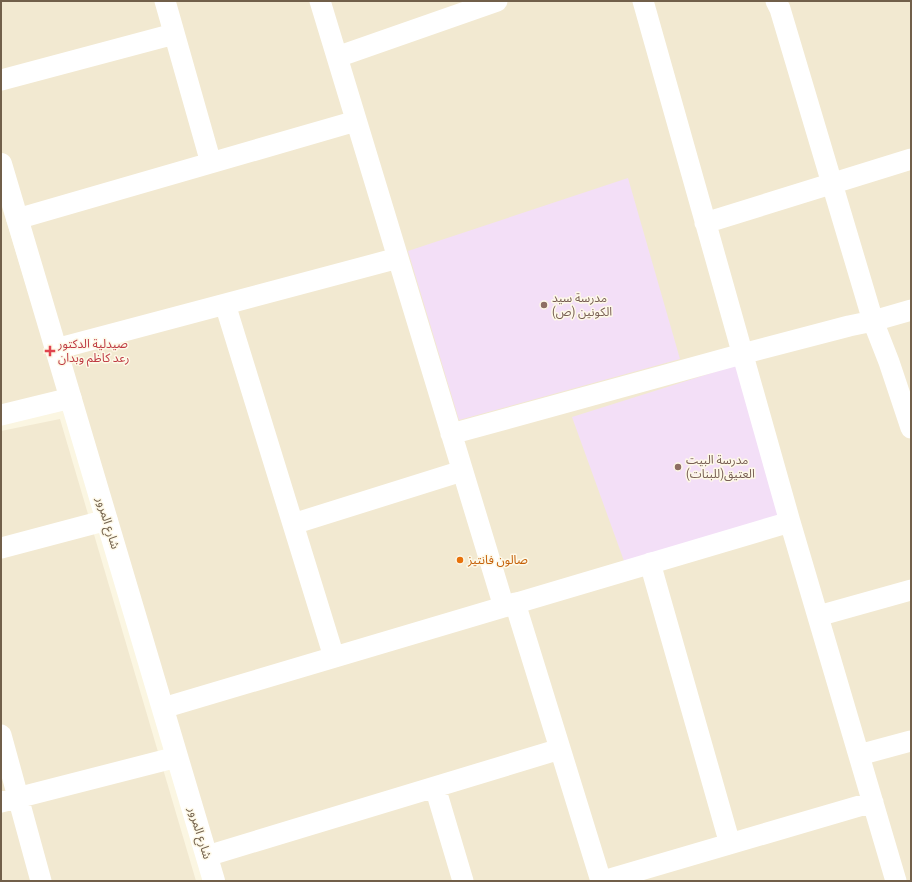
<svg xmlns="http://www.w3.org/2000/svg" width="912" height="882" font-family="'Roboto Condensed','Noto Sans Arabic',sans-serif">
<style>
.residential{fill:#f2e9d1}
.education{fill:#f3dff7}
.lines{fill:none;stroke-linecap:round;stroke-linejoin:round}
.street{stroke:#fff;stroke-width:21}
.secondary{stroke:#fff;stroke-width:22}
.education-dot{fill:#8d6e63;stroke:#fef9e8;stroke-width:1.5}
.health-dot{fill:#e0444e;stroke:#fef9e8;stroke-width:1.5}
.food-dot{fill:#e8710a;stroke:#fef9e8;stroke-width:1.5}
.labels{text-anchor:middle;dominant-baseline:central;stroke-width:3;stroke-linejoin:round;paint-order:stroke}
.education-label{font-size:12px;fill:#785e54;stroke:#fef9e8;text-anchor:start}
.health-label{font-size:12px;fill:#be3a42;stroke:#fef9e8;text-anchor:start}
.street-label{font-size:12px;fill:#715f4a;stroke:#fef9e8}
.food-label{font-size:12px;fill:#c56008;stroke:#fef9e8;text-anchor:start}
</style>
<rect width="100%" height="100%" fill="#fbf6e2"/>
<path class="residential" d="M 1,1 L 911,1 L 911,881 L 215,881 L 1,164 Z
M 1,204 L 60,395 L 1,411 Z
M 60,419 L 196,881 L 1,881 L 1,431 Z"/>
<path class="education" d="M 628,178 L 680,359 L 459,420 L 408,251 Z
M 737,365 L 781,518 L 624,561 L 572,417 Z"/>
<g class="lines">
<path class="street" d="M 165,1 L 211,163
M 320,1 L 504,607
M 776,1 L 780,9 L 873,321 L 911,310
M 337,57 L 497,1
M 1,80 L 174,34
M 17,219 L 356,121
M 705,223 L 911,159
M 225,304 L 334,657
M 56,349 L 398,258
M 1,415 L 71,398
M 451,434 L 742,354 L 849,326 L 873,321 L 889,362 L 911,428
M 790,522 L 896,881
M 293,524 L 462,471
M 1,548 L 107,520
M 650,563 L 730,844
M 515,603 L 601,881
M 818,616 L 911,590
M 163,708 L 790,522 L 643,1
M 1,735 L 41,881
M 859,755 L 911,741
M 435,787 L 463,881
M 1,802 L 177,757
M 207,856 L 560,749
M 603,881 L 873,802"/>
<path class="secondary" d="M 1,164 L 214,881"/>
</g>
<g class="education-dot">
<circle cx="544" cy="305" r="4"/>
<circle cx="678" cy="467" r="4"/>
</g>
<path class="health-dot" d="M48 345h4v4h4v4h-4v4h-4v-4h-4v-4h4z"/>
<circle class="food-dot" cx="460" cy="560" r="4"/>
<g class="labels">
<g class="education-label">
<text x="552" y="298">مدرسة سيد<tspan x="552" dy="14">الكونين (ص)</tspan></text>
<text x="686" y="460">مدرسة البيت<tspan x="686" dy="14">العتيق(للبنات)</tspan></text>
</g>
<g class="health-label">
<text x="58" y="344">صيدلية الدكتور<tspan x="58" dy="14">رعد كاظم وبدان</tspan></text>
</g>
<g class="street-label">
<text transform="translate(108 523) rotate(73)">شارع المرور</text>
<text transform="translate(200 833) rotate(73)">شارع المرور</text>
</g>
<g class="food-label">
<text x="468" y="560">صالون فانتيز</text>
</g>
</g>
<rect width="912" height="882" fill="none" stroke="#715f4a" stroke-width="4"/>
</svg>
